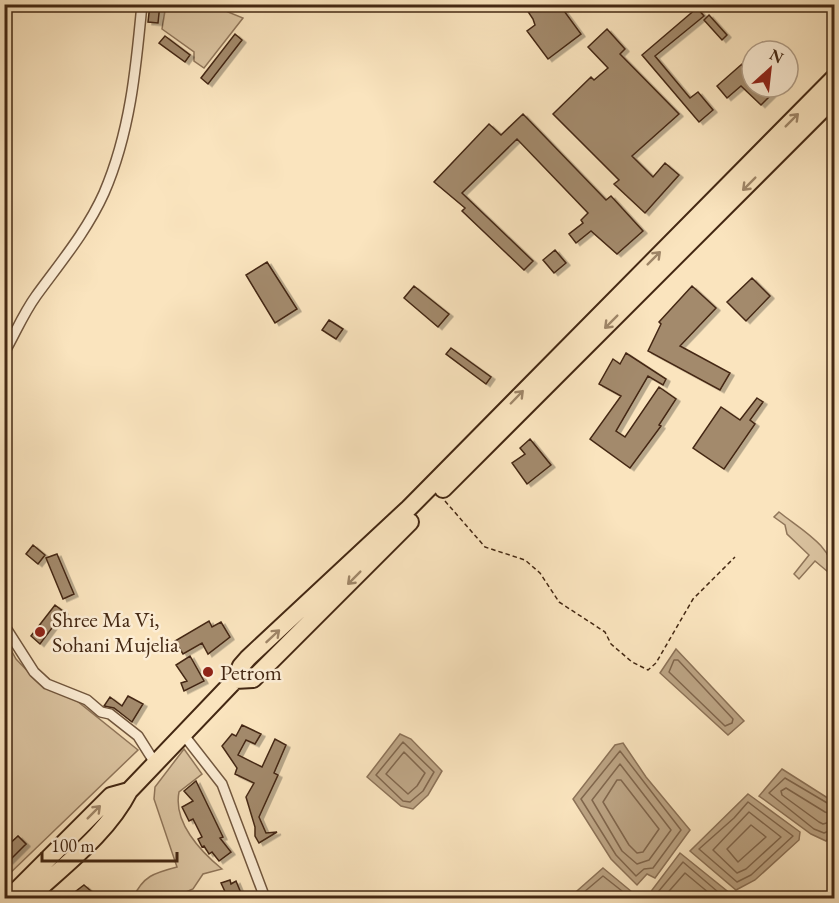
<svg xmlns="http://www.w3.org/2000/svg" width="839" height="903" font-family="'EB Garamond',serif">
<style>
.green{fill:#dbc4a1;stroke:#90765a;stroke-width:1.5}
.water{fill:#bca484;stroke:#8c7257;stroke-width:1.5}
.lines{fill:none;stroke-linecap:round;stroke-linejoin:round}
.shore{stroke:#80664c;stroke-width:1.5}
.building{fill:#a38a6c;stroke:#442813;stroke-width:1.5;filter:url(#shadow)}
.minor-casing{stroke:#72573e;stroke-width:12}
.trunk-casing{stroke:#442813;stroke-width:20}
.path{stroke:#442813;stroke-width:1.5;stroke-dasharray:4.5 3;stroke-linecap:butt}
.minor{stroke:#fcedd5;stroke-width:9}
.trunk{stroke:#fae4be;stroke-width:16}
.oneway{stroke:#9f8668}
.poi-dot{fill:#8f2418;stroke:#fcedd5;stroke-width:2}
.labels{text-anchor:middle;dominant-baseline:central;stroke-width:5;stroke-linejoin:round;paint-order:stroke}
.poi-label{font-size:22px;fill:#442813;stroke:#fcedd5;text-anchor:start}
</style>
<defs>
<filter id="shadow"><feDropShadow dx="4" dy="2.5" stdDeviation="0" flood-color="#0004"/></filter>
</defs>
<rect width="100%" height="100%" fill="#fae4be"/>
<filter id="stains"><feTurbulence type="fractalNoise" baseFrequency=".00333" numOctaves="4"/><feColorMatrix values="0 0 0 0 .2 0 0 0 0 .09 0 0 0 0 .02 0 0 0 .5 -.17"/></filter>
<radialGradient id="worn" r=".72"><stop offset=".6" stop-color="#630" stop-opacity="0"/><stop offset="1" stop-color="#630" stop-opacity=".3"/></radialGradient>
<path class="green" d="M 166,5 L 211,5 L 243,18 L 204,68 L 194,61 L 194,52 L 162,29 Z
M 779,512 C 800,529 835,547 834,577 L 815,561 L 799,579 L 794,574 L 809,555 L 787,534 L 785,525 L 774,517 Z
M 4,637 L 16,659 L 38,682 L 77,701 L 138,750 L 5,878 L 5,857 L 26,844 L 18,836 L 5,849 L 5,813 L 9,808 L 4,804 Z
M 184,749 L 202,774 L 179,792 C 173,822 200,851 222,869 L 203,874 L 193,889 L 172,898 L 133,898 C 143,876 154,873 177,867 L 154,799 L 155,787 Z"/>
<path class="water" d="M 676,649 L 744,721 L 728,735 L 660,673 Z
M 400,734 L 411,739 L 442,771 L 428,795 L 413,809 L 401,806 L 367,777 Z
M 623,743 L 646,777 L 690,830 L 655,878 L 647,874 L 637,885 L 611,859 L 573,799 L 615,745 Z
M 782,769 L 834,802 L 834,832 L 826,841 L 811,834 L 759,796 Z
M 748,794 L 800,832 L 799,840 L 755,880 L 736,890 L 690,851 Z
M 680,853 L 732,895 L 730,898 L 646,898 Z
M 603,868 L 632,892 L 626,898 L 569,898 Z"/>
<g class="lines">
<path class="shore" d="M 674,660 L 678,660 L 733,719 L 732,723 L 725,726 L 669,672 Z
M 403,742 L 434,772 L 423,791 L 410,802 L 403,801 L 376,775 Z
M 620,751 L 681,830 L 653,868 L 644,869 L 636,876 L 616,855 L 581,799 Z
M 404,752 L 425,773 L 417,786 L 408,794 L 386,774 Z
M 620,764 L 671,830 L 649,860 L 637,864 L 622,851 L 592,800 Z
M 617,780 L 621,780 L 659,829 L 643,852 L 637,853 L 629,845 L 603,802 Z
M 748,802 L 793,836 L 751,875 L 737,882 L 699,849 L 734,818 Z
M 834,807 L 785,778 L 769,793 L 814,829 L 824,833 L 834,829
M 749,812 L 781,837 L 746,869 L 737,873 L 713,850 Z
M 834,815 L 825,812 L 786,788 L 781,791 L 782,795 L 819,822 L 823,824 L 834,821
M 751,825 L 766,837 L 738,862 L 727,849 Z
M 577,898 L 603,876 L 622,891 L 622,898
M 653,898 L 683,862 L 725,898
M 663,898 L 685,873 L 715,898"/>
</g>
<path class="building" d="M 150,4 L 160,4 L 158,23 L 148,22 Z
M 523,4 L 559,4 L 581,34 L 548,59 L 527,31 L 535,25 L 533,19 Z
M 697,8 L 704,16 L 655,56 L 690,98 L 698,92 L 713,110 L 699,122 L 642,55 Z
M 709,15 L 727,35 L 722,40 L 704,20 Z
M 607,29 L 625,49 L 620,54 L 679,114 L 632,156 L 653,177 L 665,163 L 679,175 L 645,213 L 614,184 L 619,180 L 553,114 L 591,77 L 594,80 L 608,68 L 588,47 Z
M 235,34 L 242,40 L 208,84 L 201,78 Z
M 165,36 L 190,55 L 185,62 L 159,43 Z
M 742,64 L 752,76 L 752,87 L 769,87 L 774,92 L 761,105 L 741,86 L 727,98 L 717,86 Z
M 523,114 L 606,200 L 611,196 L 643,231 L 617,254 L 591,231 L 576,243 L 569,234 L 583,223 L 581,220 L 588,213 L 517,139 L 462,193 L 533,261 L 524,270 L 462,211 L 465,208 L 434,182 L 489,124 L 501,135 Z
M 555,250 L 566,263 L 554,273 L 543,260 Z
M 267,262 L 297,309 L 275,323 L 246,275 Z
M 752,278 L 770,296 L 746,321 L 727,302 Z
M 414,286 L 449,314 L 438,327 L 404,298 Z
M 692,286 L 716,308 L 680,346 L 730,373 L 720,390 L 648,351 L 661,324 L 659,322 Z
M 329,320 L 343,329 L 336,339 L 322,330 Z
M 451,348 L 491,377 L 486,384 L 446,354 Z
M 626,353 L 666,379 L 663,385 L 648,376 L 616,431 L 625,437 L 659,387 L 676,399 L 659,425 L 661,426 L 630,468 L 590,439 L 621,396 L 599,384 L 613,359 L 620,364 Z
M 757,398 L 763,402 L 750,420 L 755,424 L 724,469 L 693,448 L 721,407 L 740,420 Z
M 530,439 L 551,465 L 527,484 L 512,463 L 525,454 L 520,448 Z
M 33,545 L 45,555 L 38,564 L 26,554 Z
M 57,554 L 74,594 L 63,599 L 46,558 Z
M 55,605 L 64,612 L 40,644 L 31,636 Z
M 209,621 L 212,627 L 221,622 L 230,637 L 208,654 L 202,643 L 183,654 L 175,641 Z
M 190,656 L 204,681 L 184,691 L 181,683 L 187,681 L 176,665 Z
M 128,696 L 143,704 L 132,722 L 114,708 L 104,706 L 110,697 L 122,706 Z
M 242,725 L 261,734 L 255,744 L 246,740 L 238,755 L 262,767 L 275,739 L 286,745 L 274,773 L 278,775 L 259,817 L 266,833 L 277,832 L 259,843 L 255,836 L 255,827 L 246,797 L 254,783 L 235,774 L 237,768 L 222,746 L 232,734 L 236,736 Z
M 196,781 L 223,837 L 220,838 L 231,852 L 219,861 L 212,852 L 209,854 L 204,846 L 202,847 L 198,839 L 202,837 L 193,819 L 189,821 L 182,807 L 193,801 L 184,791 Z
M 18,836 L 26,844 L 9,861 L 4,857 L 4,849 Z
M 230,880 L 231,884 L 236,881 L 241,893 L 238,895 L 240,898 L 228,898 L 221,883 Z
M 84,885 L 99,898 L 67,898 Z"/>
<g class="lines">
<defs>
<path id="minor" d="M 4,353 C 15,334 23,314 36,296 C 60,263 87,231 104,193 C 130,133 136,69 142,4
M 4,625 L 34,672 L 47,684 L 87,700 L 101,712 L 110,714 L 138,736 L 155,763
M 183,734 L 222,784 L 265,898"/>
<path id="trunk" d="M 443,489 L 834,98
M 235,680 L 253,679 L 410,522
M 9,898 L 111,796 L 129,791
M 29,898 C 64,865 107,834 129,791 L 235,680 L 241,666 L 248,658 L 409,508 L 834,78"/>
</defs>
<use href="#minor" class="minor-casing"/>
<use href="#trunk" class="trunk-casing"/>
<path class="path" d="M 445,501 L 485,547 L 525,560 L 540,573 L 559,602 L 605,632 L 611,644 L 632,662 L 648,670 L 656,663 L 693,599 L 735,557"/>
<use href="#minor" class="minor"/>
<use href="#trunk" class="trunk"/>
</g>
<defs><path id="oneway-shaft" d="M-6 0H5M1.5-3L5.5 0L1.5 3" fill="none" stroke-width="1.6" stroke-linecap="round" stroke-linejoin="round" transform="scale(1.5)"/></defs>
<g class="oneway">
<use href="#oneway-shaft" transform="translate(792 120) rotate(-45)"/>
<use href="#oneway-shaft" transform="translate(749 184) rotate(135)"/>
<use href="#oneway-shaft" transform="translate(654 258) rotate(-45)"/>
<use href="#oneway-shaft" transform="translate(611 322) rotate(135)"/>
<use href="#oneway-shaft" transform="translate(517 397) rotate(-46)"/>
<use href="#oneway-shaft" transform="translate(354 578) rotate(135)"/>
<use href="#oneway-shaft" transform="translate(273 636) rotate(-43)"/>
<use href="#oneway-shaft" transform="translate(94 812) rotate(-45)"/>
</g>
<g class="poi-dot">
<circle cx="40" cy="632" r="6"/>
<circle cx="208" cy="672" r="6"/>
</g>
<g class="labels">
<g class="poi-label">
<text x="52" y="619">Shree Ma Vi,<tspan x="52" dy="25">Sohani Mujelia</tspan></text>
<text x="220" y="672">Petrom</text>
</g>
</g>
<rect width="839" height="903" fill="none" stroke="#fae4be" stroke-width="24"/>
<rect x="6" y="6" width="827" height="891" fill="none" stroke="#442813" stroke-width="3"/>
<rect x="12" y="12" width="815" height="879" fill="none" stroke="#442813" stroke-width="1.5"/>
<g transform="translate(770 69) rotate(27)"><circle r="28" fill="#fcedd5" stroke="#b29e87" stroke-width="1.5"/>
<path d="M0-4.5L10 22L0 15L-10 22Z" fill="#8f2418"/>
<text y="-9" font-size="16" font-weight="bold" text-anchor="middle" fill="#442813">N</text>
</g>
<path d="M42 852v9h135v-9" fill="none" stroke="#442813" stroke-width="3"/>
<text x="51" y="852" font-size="18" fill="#442813" stroke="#fcedd5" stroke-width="4.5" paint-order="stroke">100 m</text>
<rect width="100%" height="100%" filter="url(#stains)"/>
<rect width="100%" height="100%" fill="url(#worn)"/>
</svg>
